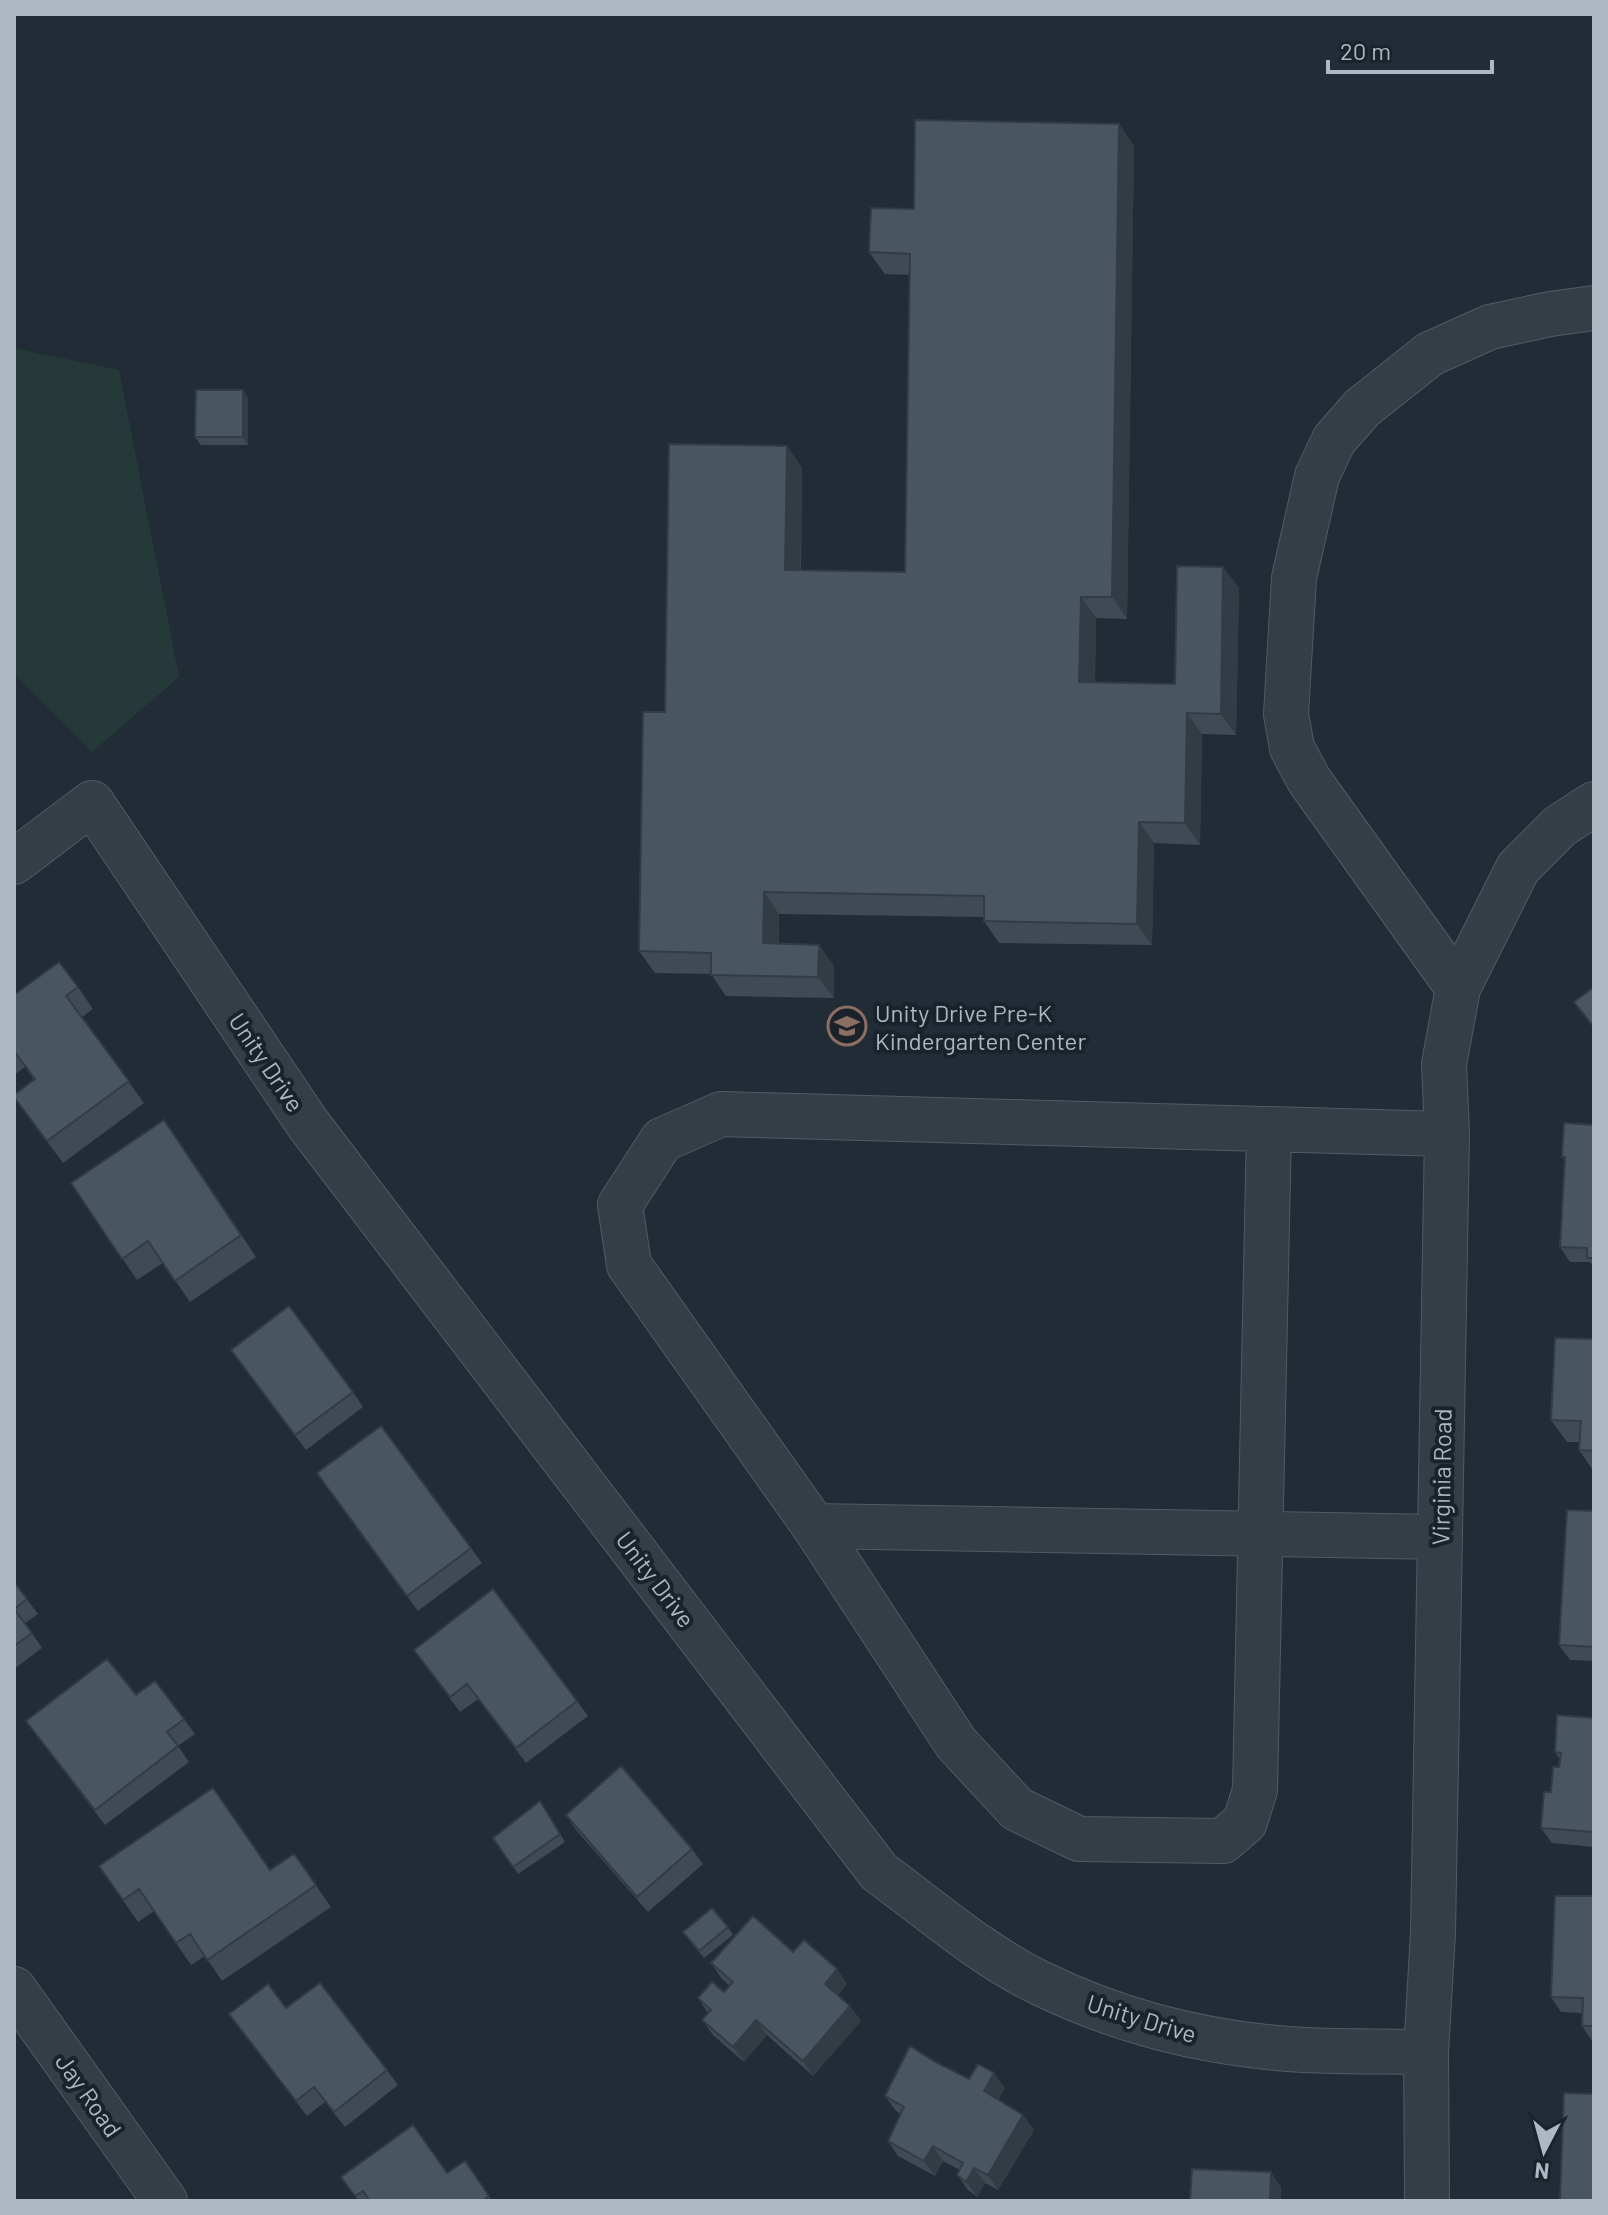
<svg xmlns="http://www.w3.org/2000/svg" width="1608" height="2215" font-family="Barlow,sans-serif">
<style>
.green{fill:#243938}
.lines{fill:none;stroke-linecap:round;stroke-linejoin:round}
.minor-casing{stroke:#525b64;stroke-width:46}
.minor{stroke:#343e47;stroke-width:44}
.wall{fill:#3f4a54}
.shaded-wall{fill:#333c45}
.building{fill:#495662;stroke:#333c45;stroke-width:2}
.labels{text-anchor:middle;dominant-baseline:central;stroke-width:8;stroke-linejoin:round;paint-order:stroke}
.poi-label{font-size:24px;fill:#aeb8c3;stroke:#1a232b;text-anchor:start}
.street-label{font-size:24px;fill:#aeb8c3;stroke:#1a232b}
</style>
<rect width="100%" height="100%" fill="#212c36"/>
<path class="green" d="M 14,348 L 119,370 L 179,677 L 92,752 L 14,674 Z"/>
<g class="lines">
<defs>
<path id="minor" d="M 14,862 L 92,803 L 308,1124 L 879,1872 C 931,1910 982,1955 1040,1983 C 1122,2023 1213,2045 1304,2050 C 1345,2052 1386,2051 1426,2052
M 1458,988 L 1309,780 L 1292,748 L 1286,714 L 1294,578 L 1317,476 L 1334,440 L 1362,408 L 1430,354 L 1490,327 L 1550,314 L 1594,308
M 814,1526 L 956,1743 L 1017,1809 L 1079,1839 L 1223,1841 L 1245,1822 L 1255,1790 L 1269,1129
M 1440,1537 L 814,1526 L 629,1265 L 620,1205 L 662,1140 L 721,1114 L 1447,1134
M 14,1989 L 165,2201
M 1427,2201 L 1426,2052 L 1433,1933 L 1447,1134 L 1444,1064 L 1458,988 L 1518,868 L 1560,826 L 1594,804"/>
</defs>
<use href="#minor" class="minor-casing"/>
<use href="#minor" class="minor"/>
</g>
<path class="wall" d="M 1119,124 L 1134,146 L 1127,619 L 1096,618 L 1095,682 L 1175,684 L 1223,567 L 1239,588 L 1236,735 L 1202,734 L 1200,845 L 1154,843 L 1152,945 L 999,943 L 984,921 L 984,917 L 779,914 L 779,944 L 819,945 L 834,966 L 834,998 L 726,996 L 711,974 L 655,973 L 639,951 L 665,712 L 787,446 L 802,468 L 801,570 L 905,572 L 910,275 L 885,274 L 869,252 L 914,209 Z
M 243,390 L 248,398 L 248,445 L 201,445 L 195,437 Z
M 78,987 L 93,1009 L 82,1017 L 144,1103 L 63,1163 L 14,1097 L 34,1080 L 25,1067 L 14,1075 L 14,995 Z
M 1594,1125 L 1594,1268 L 1590,1262 L 1570,1262 L 1560,1247 L 1565,1160 L 1562,1157 Z
M 179,1142 L 256,1257 L 190,1302 L 163,1263 L 137,1280 L 71,1183 Z
M 1594,1339 L 1594,1472 L 1579,1450 L 1579,1442 L 1567,1442 L 1551,1420 Z
M 231,1350 L 353,1392 L 363,1407 L 306,1450 Z
M 327,1488 L 471,1548 L 482,1563 L 418,1611 Z
M 1594,1511 L 1594,1661 L 1570,1660 L 1559,1645 Z
M 14,1582 L 38,1614 L 25,1623 L 42,1648 L 14,1669 Z
M 414,1650 L 577,1701 L 588,1716 L 526,1763 L 478,1699 L 460,1712 Z
M 136,1695 L 184,1719 L 195,1734 L 178,1746 L 189,1762 L 105,1825 L 26,1721 Z
M 1594,1718 L 1594,1847 L 1552,1843 L 1541,1828 L 1559,1767 L 1560,1760 L 1555,1752 Z
M 540,1801 L 565,1842 L 518,1874 L 493,1838 Z
M 566,1815 L 692,1849 L 703,1864 L 648,1912 L 576,1830 Z
M 294,1854 L 331,1907 L 222,1981 L 205,1956 L 191,1965 L 154,1911 L 138,1922 L 99,1866 L 270,1870 Z
M 1594,1896 L 1594,2041 L 1592,2041 L 1582,2026 L 1583,2013 L 1561,2012 L 1551,1997 Z
M 728,1927 L 733,1935 L 704,1958 L 683,1932 Z
M 793,1952 L 837,1969 L 847,1984 L 838,1995 L 850,2006 L 861,2021 L 813,2076 L 767,2035 L 744,2062 L 713,2035 L 702,2020 L 708,2013 L 698,1998 L 724,1992 L 730,1986 L 722,1979 L 711,1963 Z
M 286,2008 L 387,2070 L 398,2085 L 345,2127 L 325,2102 L 307,2116 L 229,2014 Z
M 935,2062 L 969,2079 L 1005,2088 L 998,2099 L 1023,2115 L 1034,2130 L 998,2190 L 985,2183 L 977,2197 L 968,2190 L 957,2175 L 960,2170 L 943,2161 L 935,2176 L 898,2156 L 888,2141 L 901,2114 L 896,2111 L 885,2096 Z
M 465,2161 L 492,2201 L 359,2201 L 341,2177 L 447,2173 Z"/>
<path class="shaded-wall" d="M 1119,124 L 1134,146 L 1127,619 L 1112,597 Z
M 243,390 L 248,398 L 248,445 L 243,437 Z
M 787,446 L 802,468 L 800,592 L 785,570 Z
M 1223,567 L 1239,588 L 1236,735 L 1221,714 Z
M 1081,597 L 1096,618 L 1094,704 L 1079,682 Z
M 1187,713 L 1202,734 L 1200,845 L 1185,823 Z
M 1139,822 L 1154,843 L 1152,945 L 1137,924 Z
M 764,892 L 779,914 L 778,965 L 763,943 Z
M 819,945 L 834,966 L 834,998 L 818,977 Z
M 837,1969 L 847,1984 L 835,1999 L 825,1984 Z
M 850,2006 L 861,2021 L 813,2076 L 803,2061 Z
M 756,2020 L 767,2035 L 744,2062 L 733,2047 Z
M 994,2073 L 1005,2088 L 995,2106 L 984,2091 Z
M 1023,2115 L 1034,2130 L 998,2190 L 988,2175 Z
M 933,2146 L 943,2161 L 935,2176 L 924,2161 Z
M 974,2168 L 985,2183 L 977,2197 L 966,2182 Z
M 1271,2172 L 1281,2187 L 1281,2201 L 1270,2201 Z"/>
<path class="building" d="M 915,120 L 1119,124 L 1112,597 L 1081,597 L 1079,682 L 1175,684 L 1177,566 L 1223,567 L 1221,714 L 1187,713 L 1185,823 L 1139,822 L 1137,924 L 984,921 L 984,896 L 764,892 L 763,943 L 819,945 L 818,977 L 711,975 L 711,953 L 639,951 L 643,712 L 665,712 L 669,444 L 787,446 L 785,570 L 905,572 L 910,254 L 869,252 L 871,208 L 914,209 Z
M 196,390 L 243,390 L 243,437 L 195,437 Z
M 59,962 L 78,987 L 66,996 L 129,1081 L 47,1141 L 14,1097 L 14,1095 L 35,1079 L 14,1051 L 14,995 Z
M 1594,987 L 1594,1027 L 1574,1002 Z
M 164,1120 L 241,1235 L 175,1281 L 148,1241 L 122,1259 L 71,1183 Z
M 1564,1123 L 1594,1125 L 1594,1258 L 1587,1258 L 1587,1248 L 1560,1247 L 1565,1157 L 1562,1157 Z
M 289,1306 L 353,1392 L 295,1435 L 231,1350 Z
M 1555,1338 L 1594,1339 L 1594,1451 L 1579,1450 L 1581,1421 L 1551,1420 Z
M 381,1426 L 471,1548 L 407,1596 L 317,1473 Z
M 1567,1510 L 1594,1511 L 1594,1647 L 1559,1645 Z
M 14,1582 L 27,1599 L 14,1609 L 32,1633 L 14,1646 Z
M 493,1589 L 577,1701 L 516,1748 L 467,1684 L 450,1697 L 414,1650 Z
M 107,1659 L 136,1695 L 155,1681 L 184,1719 L 167,1732 L 178,1746 L 95,1810 L 26,1721 Z
M 1557,1715 L 1594,1718 L 1594,1832 L 1541,1828 L 1544,1792 L 1551,1792 L 1553,1767 L 1559,1767 L 1561,1753 L 1555,1752 Z
M 621,1766 L 692,1849 L 637,1897 L 566,1815 Z
M 213,1788 L 270,1870 L 294,1854 L 316,1885 L 207,1960 L 190,1934 L 176,1943 L 139,1889 L 123,1900 L 99,1866 Z
M 540,1801 L 560,1834 L 513,1867 L 493,1838 Z
M 1555,1896 L 1594,1896 L 1594,2026 L 1582,2026 L 1583,1998 L 1551,1997 Z
M 712,1908 L 728,1927 L 699,1951 L 683,1932 Z
M 753,1916 L 793,1952 L 804,1940 L 837,1969 L 825,1984 L 850,2006 L 803,2061 L 756,2020 L 733,2047 L 702,2020 L 711,2010 L 698,1998 L 712,1982 L 724,1992 L 733,1982 L 711,1963 Z
M 320,1983 L 387,2070 L 334,2112 L 314,2087 L 296,2101 L 229,2014 L 268,1984 L 286,2008 Z
M 910,2046 L 935,2062 L 969,2079 L 978,2064 L 994,2073 L 984,2091 L 1023,2115 L 988,2175 L 974,2168 L 966,2182 L 957,2175 L 963,2163 L 933,2146 L 924,2161 L 888,2141 L 904,2107 L 885,2096 Z
M 1564,2093 L 1594,2094 L 1594,2201 L 1560,2201 Z
M 413,2125 L 447,2173 L 465,2161 L 489,2196 L 482,2201 L 370,2201 L 363,2191 L 355,2196 L 341,2177 Z
M 1192,2169 L 1271,2172 L 1270,2201 L 1190,2201 Z"/>
<defs>
<symbol id="school-ring" viewBox="-11 -11 22 22"><circle r="9.5" fill="#1a232b" stroke="#8d6e63" stroke-width="1.5"/><path d="M0-5L7-2L0 1L-7-2ZM-4 1L0 2.5L4 1V4Q0 6-4 4Z" fill="#8d6e63"/></symbol>
</defs>
<g fill-rule="evenodd">
<use href="#school-ring" x="825" y="1004" width="44" height="44"/>
</g>
<g class="labels">
<g class="poi-label">
<text x="875" y="1012">Unity Drive Pre-K<tspan x="875" dy="28">Kindergarten Center</tspan></text>
</g>
<g class="street-label">
<text transform="translate(267 1062) rotate(56)">Unity Drive</text>
<text transform="translate(1441 1477) rotate(-89)">Virginia Road</text>
<text transform="translate(656 1579) rotate(53)">Unity Drive</text>
<text transform="translate(1142 2018) rotate(17)">Unity Drive</text>
<text transform="translate(89 2095) rotate(55)">Jay Road</text>
</g>
</g>
<rect width="1608" height="2215" fill="none" stroke="#aeb8c3" stroke-width="32"/>
<g transform="translate(1544 2151) rotate(186)" stroke="#1a232b" stroke-width="6" paint-order="stroke">
<path d="M0-6L14 30L0 20L-14 30Z" fill="#aeb8c3"/>
<text y="-12" font-size="22" font-weight="bold" text-anchor="middle" fill="#aeb8c3">N</text>
</g>
<path d="M1328 60v12h164v-12" fill="none" stroke="#aeb8c3" stroke-width="4"/>
<text x="1340" y="60" font-size="24" fill="#aeb8c3" stroke="#1a232b" stroke-width="6" paint-order="stroke">20 m</text>
</svg>
